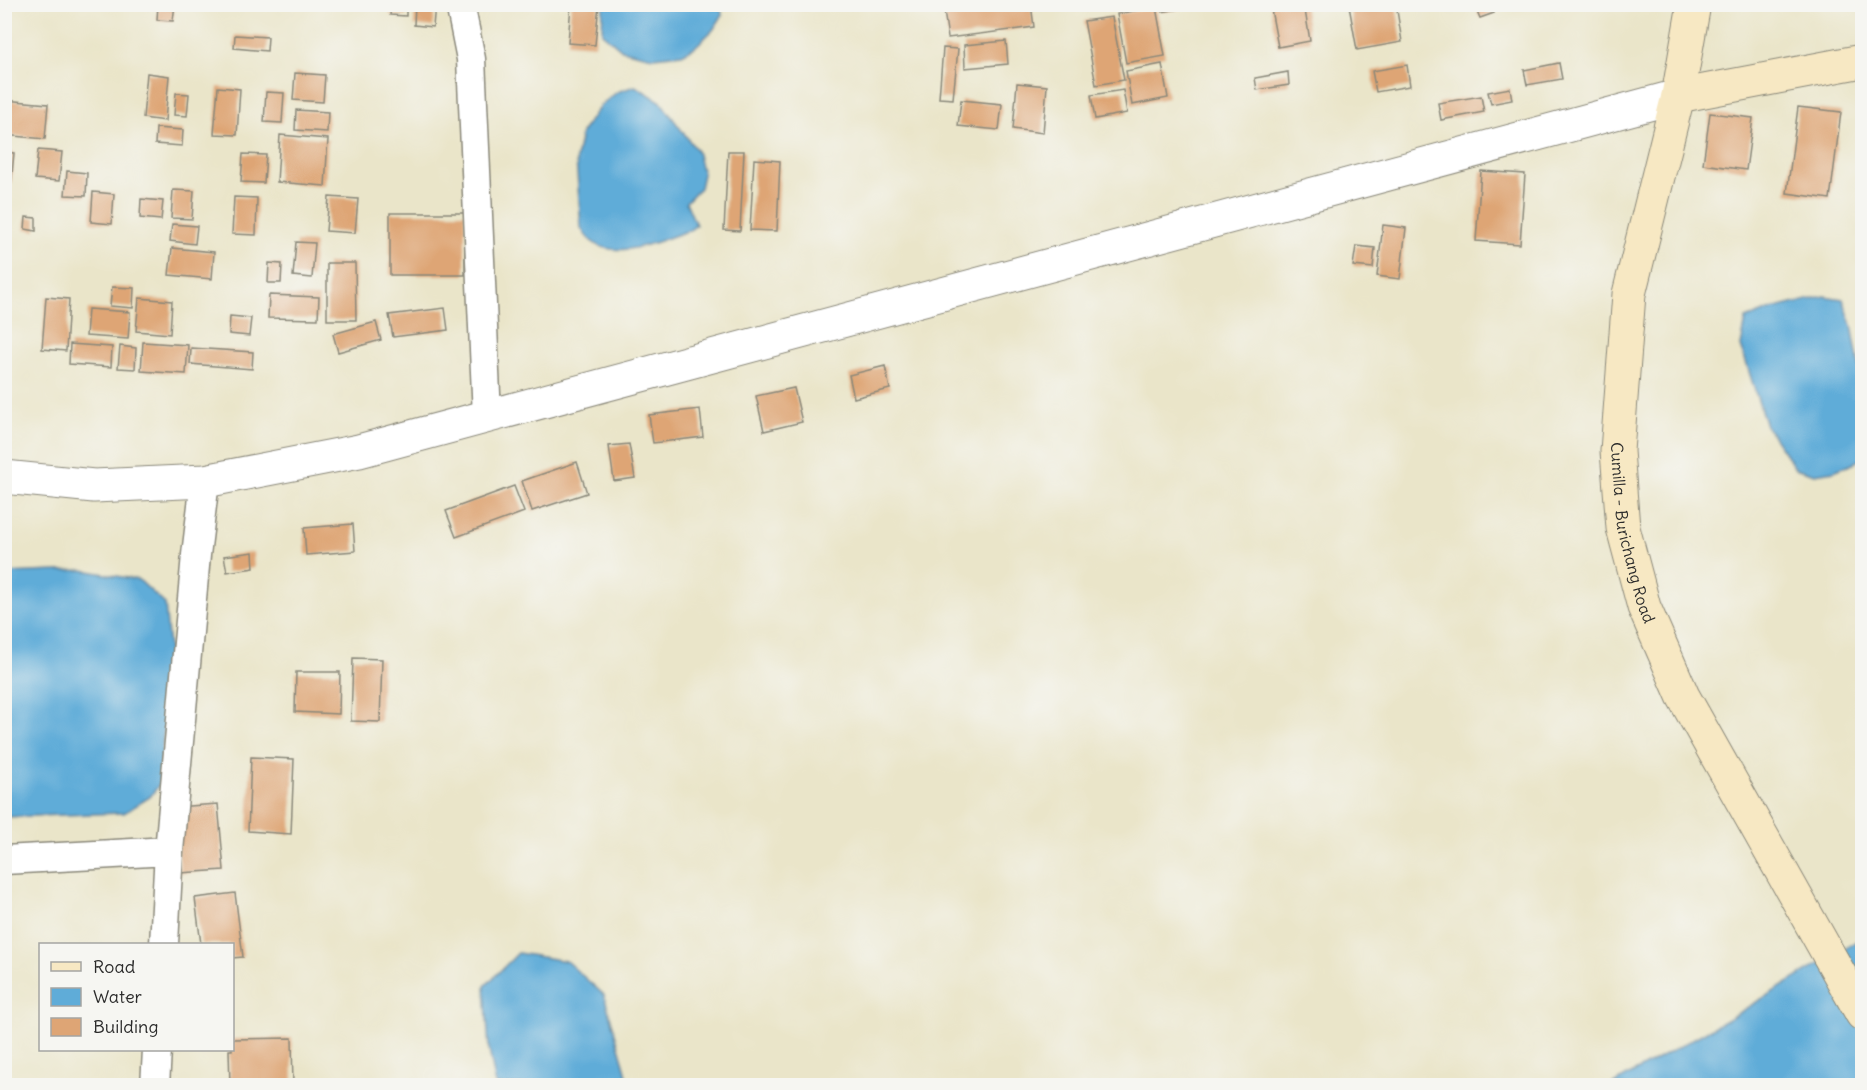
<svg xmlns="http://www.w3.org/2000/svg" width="1867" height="1090" font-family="Delius,sans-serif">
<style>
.water{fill:#5facd8;stroke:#456c82;stroke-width:1.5}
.building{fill:#dea575}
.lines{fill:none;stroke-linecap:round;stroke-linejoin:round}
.minor-casing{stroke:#8a887a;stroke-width:31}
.tertiary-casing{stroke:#8a887a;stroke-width:35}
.secondary-casing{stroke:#8a887a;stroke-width:35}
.minor{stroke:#fff;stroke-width:28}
.tertiary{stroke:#fff;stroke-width:33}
.secondary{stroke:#f7e8c3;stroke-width:33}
.labels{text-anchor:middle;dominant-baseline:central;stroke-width:5;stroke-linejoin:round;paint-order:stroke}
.street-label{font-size:16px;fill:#2b2b2b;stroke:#f6f6f2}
</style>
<rect width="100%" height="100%" fill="#f6f6f2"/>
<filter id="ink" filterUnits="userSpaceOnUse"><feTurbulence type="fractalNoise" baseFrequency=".0167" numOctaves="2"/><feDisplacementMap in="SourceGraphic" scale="12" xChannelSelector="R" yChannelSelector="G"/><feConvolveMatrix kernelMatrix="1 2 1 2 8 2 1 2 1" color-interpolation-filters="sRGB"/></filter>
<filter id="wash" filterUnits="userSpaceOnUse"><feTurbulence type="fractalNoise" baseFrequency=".008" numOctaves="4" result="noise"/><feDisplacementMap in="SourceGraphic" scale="24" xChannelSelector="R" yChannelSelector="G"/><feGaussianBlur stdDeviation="1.35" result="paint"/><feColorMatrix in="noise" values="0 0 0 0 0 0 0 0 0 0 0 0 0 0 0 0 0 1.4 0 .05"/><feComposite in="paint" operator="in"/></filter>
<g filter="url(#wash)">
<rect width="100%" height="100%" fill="#eae5c9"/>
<path class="water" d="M 603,5 L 721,5 L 722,16 L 713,30 L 695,47 L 682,54 L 653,57 L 622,50 L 602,33 Z
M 635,86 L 660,101 L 697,151 L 703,174 L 700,188 L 686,202 L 696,225 L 690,230 C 658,241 602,269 581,228 L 576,159 L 581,133 L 600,106 L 617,92 Z
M 1824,296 L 1843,299 L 1852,325 L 1862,382 L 1862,459 L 1834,471 L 1815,474 L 1795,468 L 1766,426 L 1741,346 L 1746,319 L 1772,309 Z
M 83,570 L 139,580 L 165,604 L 170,659 L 159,785 L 150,797 L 124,813 L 5,817 L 5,573 Z
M 1862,938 L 1862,1085 L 1610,1086 L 1735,1015 Z
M 518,953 L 566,961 L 604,995 L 626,1071 L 628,1085 L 496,1085 L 489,1050 L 485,986 Z"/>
<g id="blocks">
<path class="building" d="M 158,4 L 175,4 L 173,21 L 157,20 Z
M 391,4 L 406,4 L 406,16 L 390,15 Z
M 415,4 L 435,4 L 433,27 L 414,25 Z
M 571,4 L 599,4 L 595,45 L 568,43 Z
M 769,4 L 807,4 L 807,10 L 768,7 Z
M 943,4 L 1031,4 L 1034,27 L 948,38 Z
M 1071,4 L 1106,4 L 1106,6 L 1073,11 Z
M 1160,4 L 1184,4 L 1185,8 L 1162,12 Z
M 1270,4 L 1304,4 L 1310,41 L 1278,47 Z
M 1358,4 L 1396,4 L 1402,42 L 1357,50 L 1349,6 Z
M 1474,4 L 1490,4 L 1494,13 L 1480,18 Z
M 1156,7 L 1165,56 L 1126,63 L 1117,14 Z
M 1112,17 L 1124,80 L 1096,85 L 1084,21 Z
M 235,35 L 268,37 L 267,51 L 234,48 Z
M 1006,41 L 1008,64 L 965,68 L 964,45 Z
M 943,48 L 958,49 L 953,99 L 939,98 Z
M 1559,63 L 1562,79 L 1527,85 L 1524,70 Z
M 1162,64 L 1168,98 L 1132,105 L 1126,71 Z
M 1407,65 L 1410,86 L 1376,92 L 1372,71 Z
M 1288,72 L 1289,85 L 1257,90 L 1255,78 Z
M 147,73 L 169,76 L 165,121 L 143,118 Z
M 295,73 L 325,75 L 323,102 L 293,100 Z
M 1017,83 L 1047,86 L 1043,133 L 1013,129 Z
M 218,87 L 240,89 L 237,135 L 214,134 Z
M 1510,88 L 1512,100 L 1491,104 L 1488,92 Z
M 1123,90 L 1127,113 L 1095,119 L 1091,95 Z
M 266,92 L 284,93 L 282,123 L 264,122 Z
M 176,93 L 189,94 L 187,116 L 174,115 Z
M 1481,96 L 1484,112 L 1441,120 L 1438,103 Z
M 4,100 L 48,104 L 45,139 L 4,135 Z
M 961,100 L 1002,104 L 999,130 L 958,126 Z
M 1798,107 L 1841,112 L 1830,199 L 1787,193 Z
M 296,110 L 328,112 L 327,132 L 295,130 Z
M 1710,113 L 1753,118 L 1746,170 L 1703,164 Z
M 156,128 L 183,130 L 182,146 L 155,144 Z
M 280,135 L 328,139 L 325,186 L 277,182 Z
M 38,150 L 62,152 L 59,181 L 35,179 Z
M 728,151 L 744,151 L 740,231 L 724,230 Z
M 4,152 L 14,153 L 11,185 L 4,184 Z
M 243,154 L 266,155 L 264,183 L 241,182 Z
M 754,159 L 780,161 L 777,231 L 750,230 Z
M 67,171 L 87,173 L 86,196 L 65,195 Z
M 1481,171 L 1525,174 L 1520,244 L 1476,241 Z
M 173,190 L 194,191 L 192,219 L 171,218 Z
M 93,192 L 114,194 L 112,224 L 91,222 Z
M 234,197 L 257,198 L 256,235 L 232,234 Z
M 329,197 L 358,199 L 355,233 L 326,231 Z
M 141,199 L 163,201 L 161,220 L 140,218 Z
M 390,213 L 465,213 L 465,275 L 390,275 Z
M 26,217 L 36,218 L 36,231 L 25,229 Z
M 172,224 L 197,226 L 195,244 L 170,241 Z
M 1383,225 L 1406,228 L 1400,279 L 1377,276 Z
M 296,242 L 315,243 L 312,278 L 293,276 Z
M 1356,246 L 1375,248 L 1373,268 L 1353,266 Z
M 172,248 L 214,252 L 212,279 L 169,275 Z
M 269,263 L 282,264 L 281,283 L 268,283 Z
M 327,263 L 355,263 L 356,320 L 327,320 Z
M 112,287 L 134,288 L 133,308 L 110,306 Z
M 269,295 L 319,297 L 318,319 L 268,318 Z
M 46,297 L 69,299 L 66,351 L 42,349 Z
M 139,298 L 172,301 L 170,334 L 136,331 Z
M 445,308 L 448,330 L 393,337 L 389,315 Z
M 88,309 L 130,312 L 128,339 L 86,336 Z
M 230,316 L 251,318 L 249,336 L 229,334 Z
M 376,322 L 381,340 L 338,352 L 333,334 Z
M 143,342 L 188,345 L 186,374 L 141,371 Z
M 70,344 L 112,347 L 111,367 L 69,364 Z
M 120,346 L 136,348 L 135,369 L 118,368 Z
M 191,348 L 253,352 L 252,369 L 190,364 Z
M 885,366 L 890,389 L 854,398 L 849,375 Z
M 794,388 L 802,422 L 764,431 L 756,396 Z
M 700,409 L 703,437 L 653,443 L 649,415 Z
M 629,444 L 635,478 L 614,481 L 609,446 Z
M 577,462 L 587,493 L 532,511 L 522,481 Z
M 514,486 L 524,512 L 456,537 L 446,511 Z
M 353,524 L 355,551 L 306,555 L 304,528 Z
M 253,552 L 254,568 L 227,572 L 224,556 Z
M 353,658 L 382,659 L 380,722 L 351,721 Z
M 296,672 L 340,672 L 339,714 L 295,712 Z
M 251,757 L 294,759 L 291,834 L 248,831 Z
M 218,804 L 224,870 L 180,873 L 175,807 Z
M 235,893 L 243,957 L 232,958 L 232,944 L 201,944 L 195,898 Z
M 292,1038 L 293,1086 L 230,1086 L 229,1050 L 232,1050 L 232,1039 Z"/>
</g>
</g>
<g filter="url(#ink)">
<use href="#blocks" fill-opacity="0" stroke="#8a887a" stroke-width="1.5"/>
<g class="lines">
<defs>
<path id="minor" d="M 460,4 L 471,59 L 487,416
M 4,860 L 169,851 L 196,555 L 205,481
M 164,944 L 169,851
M 155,1086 L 157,1050"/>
<path id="tertiary" d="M 4,477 L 94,486 L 205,481 L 359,451 L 1678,96"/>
<g id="secondary">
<path id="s1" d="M 1694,4 L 1678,96 L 1629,294 L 1617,451 L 1623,528 L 1644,607 L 1683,696 L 1862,1014"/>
<path d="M 1678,96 L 1862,61"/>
</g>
</defs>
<use href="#minor" class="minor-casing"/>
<use href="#tertiary" class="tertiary-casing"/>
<use href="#secondary" class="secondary-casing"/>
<use href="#minor" class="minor"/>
<use href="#tertiary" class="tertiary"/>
<use href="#secondary" class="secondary"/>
</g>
</g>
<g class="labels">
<g class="street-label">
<text stroke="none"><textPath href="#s1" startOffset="538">Cumilla - Burichang Road</textPath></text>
</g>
</g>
<rect width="1867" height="1090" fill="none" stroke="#f6f6f2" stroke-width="24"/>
<rect x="39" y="943" width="195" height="108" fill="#f6f6f2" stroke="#a5a5a2" stroke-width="1.5"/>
<rect x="51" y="962" width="30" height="9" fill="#f7e8c3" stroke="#a5a5a2" stroke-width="1.5"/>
<text x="93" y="973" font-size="18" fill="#2b2b2b">Road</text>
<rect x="51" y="988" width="30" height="18" fill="#5facd8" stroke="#a5a5a2" stroke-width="1.5"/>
<text x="93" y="1003" font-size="18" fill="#2b2b2b">Water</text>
<rect x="51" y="1018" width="30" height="18" fill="#dea575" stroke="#a5a5a2" stroke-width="1.5"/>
<text x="93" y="1033" font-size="18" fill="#2b2b2b">Building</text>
</svg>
